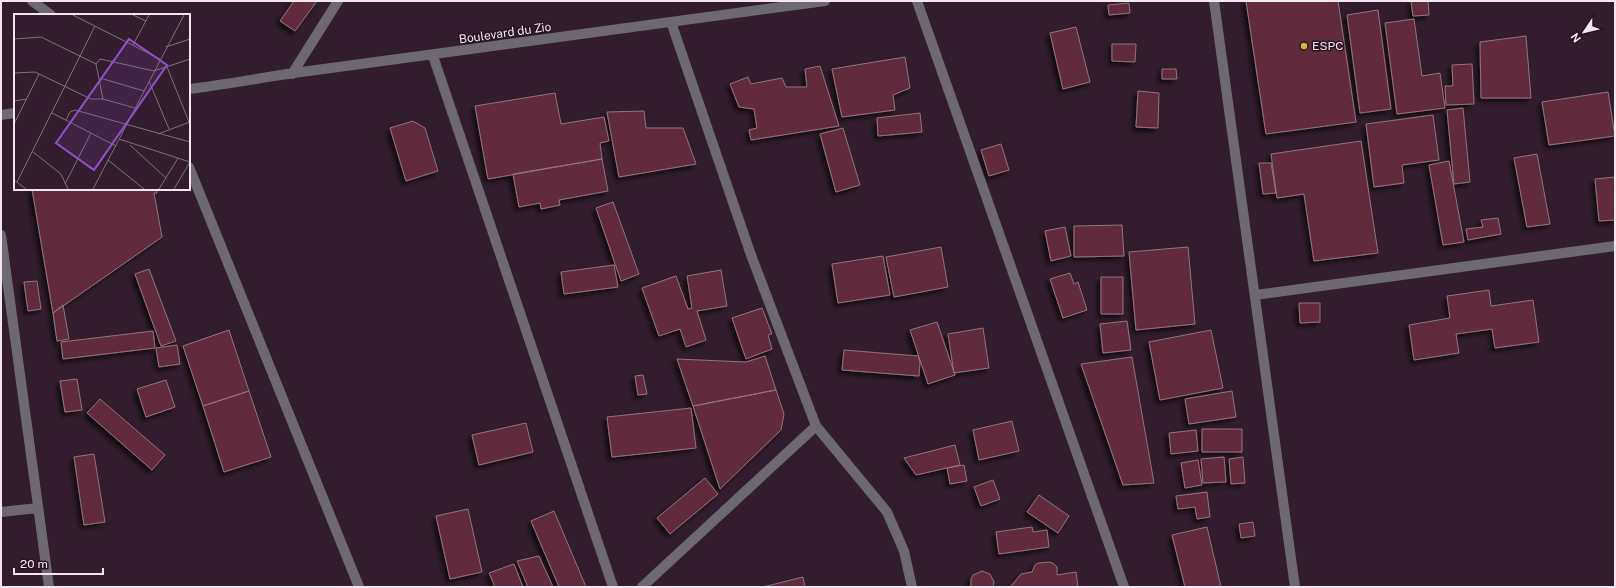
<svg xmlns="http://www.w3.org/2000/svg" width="1616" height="588" font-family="'Public Sans',sans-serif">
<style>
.building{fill:#62293e;stroke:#92747c;filter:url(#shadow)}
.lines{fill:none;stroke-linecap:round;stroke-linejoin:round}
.street{stroke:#6d6872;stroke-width:10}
.poi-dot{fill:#cfb837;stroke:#271423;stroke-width:1.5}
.labels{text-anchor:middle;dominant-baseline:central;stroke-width:3;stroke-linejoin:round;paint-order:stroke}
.street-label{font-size:12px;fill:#f5e7f2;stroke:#271423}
.poi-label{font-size:12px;fill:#f5e7f2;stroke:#271423;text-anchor:start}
.inset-road{fill:none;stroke:#7f6e7c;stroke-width:1}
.view{fill:#9351c9;fill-opacity:0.15;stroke:#9351c9;stroke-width:2}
.inset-edge{fill:none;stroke:#f5e7f2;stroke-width:2}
</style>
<defs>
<filter id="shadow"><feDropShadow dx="-3.5" dy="3.5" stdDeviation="2" flood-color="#0009"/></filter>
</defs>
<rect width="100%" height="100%" fill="#311d2d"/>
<path class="building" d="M 294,1 L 317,1 L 295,31 L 280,21 Z
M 1246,1 L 1338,1 L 1356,122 L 1266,134 Z
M 1411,1 L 1428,1 L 1429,15 L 1413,16 Z
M 1129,3 L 1130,13 L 1109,15 L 1108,5 Z
M 1378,10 L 1391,109 L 1360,113 L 1347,15 Z
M 1414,19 L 1422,76 L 1440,73 L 1445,108 L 1397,114 L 1385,23 Z
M 1076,27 L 1090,82 L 1063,89 L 1050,33 Z
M 1526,36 L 1531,98 L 1481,98 L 1480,42 Z
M 1112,44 L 1136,44 L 1135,62 L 1112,61 Z
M 905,57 L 910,88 L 893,95 L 895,110 L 842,117 L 832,69 Z
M 1472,64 L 1474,104 L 1446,105 L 1445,86 L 1453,86 L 1452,65 Z
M 820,66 L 839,126 L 751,140 L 749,130 L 757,128 L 754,109 L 739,107 L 730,84 L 748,77 L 751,84 L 782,78 L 786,87 L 807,87 L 805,69 Z
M 1162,69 L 1176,69 L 1177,79 L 1162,79 Z
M 1138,91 L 1159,93 L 1158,128 L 1136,127 Z
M 1608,92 L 1615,136 L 1549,145 L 1542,102 Z
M 555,93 L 561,124 L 604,117 L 609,141 L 600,143 L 602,159 L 488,179 L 475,106 Z
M 1463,108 L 1470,182 L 1454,184 L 1447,110 Z
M 644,111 L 646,128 L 683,128 L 696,164 L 619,177 L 607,112 Z
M 920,113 L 922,132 L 878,136 L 877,118 Z
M 1433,115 L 1439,160 L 1402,165 L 1404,183 L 1374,187 L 1366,124 Z
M 413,121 L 425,128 L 438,171 L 406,181 L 390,128 Z
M 843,128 L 860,185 L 836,192 L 820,134 Z
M 1361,141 L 1378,253 L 1314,261 L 1304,194 L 1277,198 L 1271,154 Z
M 1001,144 L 1009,170 L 989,176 L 981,150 Z
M 1537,154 L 1550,224 L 1527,227 L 1514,158 Z
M 602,159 L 608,191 L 559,200 L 560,205 L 541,209 L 540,203 L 519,207 L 513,174 Z
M 1449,161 L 1464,242 L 1443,245 L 1429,165 Z
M 1259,163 L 1271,163 L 1276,193 L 1263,194 Z
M 1615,177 L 1615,220 L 1599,221 L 1595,179 Z
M 32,189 L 157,189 L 157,193 L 154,193 L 162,237 L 53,313 Z
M 613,202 L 639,274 L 621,281 L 596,208 Z
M 1498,218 L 1501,234 L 1468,240 L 1466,229 L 1483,227 L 1481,220 Z
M 1122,225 L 1124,256 L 1074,257 L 1074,226 Z
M 1065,227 L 1071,256 L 1051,261 L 1045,231 Z
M 941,247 L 948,287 L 894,297 L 886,257 Z
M 1188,247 L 1195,324 L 1136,330 L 1129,252 Z
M 883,256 L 890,295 L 838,303 L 832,264 Z
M 614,265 L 618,287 L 564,294 L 561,272 Z
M 149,269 L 176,341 L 161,346 L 135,274 Z
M 721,270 L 727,306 L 697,311 L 706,340 L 686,347 L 680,329 L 659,336 L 642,288 L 676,276 L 688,309 L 692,308 L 687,276 Z
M 1070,273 L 1074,284 L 1078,282 L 1087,310 L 1063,318 L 1050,279 Z
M 1101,277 L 1123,277 L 1123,314 L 1101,314 Z
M 37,281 L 41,309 L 28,311 L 24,282 Z
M 1489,290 L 1491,306 L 1533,300 L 1539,342 L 1495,348 L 1492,329 L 1456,334 L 1459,353 L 1414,360 L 1409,325 L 1450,318 L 1447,296 Z
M 1299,303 L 1320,303 L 1320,322 L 1300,323 Z
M 63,305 L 69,339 L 57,341 L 53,313 Z
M 762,308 L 772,334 L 768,335 L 772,349 L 746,359 L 732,318 Z
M 1127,321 L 1131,350 L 1103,353 L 1100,324 Z
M 937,322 L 955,375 L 928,384 L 910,330 Z
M 983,328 L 989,368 L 954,373 L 948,334 Z
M 229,330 L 249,391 L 203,406 L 183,346 Z
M 1211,330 L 1223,388 L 1160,400 L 1149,342 Z
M 153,331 L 155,348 L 63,359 L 61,342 Z
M 177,345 L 180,364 L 159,367 L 156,348 Z
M 844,350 L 918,356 L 920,362 L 919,376 L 842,370 Z
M 765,356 L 776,390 L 693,406 L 677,359 L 746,362 Z
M 1132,357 L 1154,483 L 1123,485 L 1081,364 Z
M 643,375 L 647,394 L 638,395 L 635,376 Z
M 77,379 L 82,410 L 65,412 L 60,381 Z
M 166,380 L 175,407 L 146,417 L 137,389 Z
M 776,390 L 784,414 L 781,430 L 720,489 L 693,406 Z
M 249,391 L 271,457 L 224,472 L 203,406 Z
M 1232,391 L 1236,417 L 1189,424 L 1185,399 Z
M 100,399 L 165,455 L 152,470 L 87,413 Z
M 691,408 L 696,448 L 612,457 L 607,417 Z
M 1012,421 L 1019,451 L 979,460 L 973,430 Z
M 526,423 L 533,452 L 479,465 L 472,435 Z
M 1202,429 L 1242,429 L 1242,452 L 1202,452 Z
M 1196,430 L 1198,451 L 1171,454 L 1169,433 Z
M 955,445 L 960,465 L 916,475 L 904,458 Z
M 94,454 L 105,522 L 84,525 L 74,457 Z
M 1224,457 L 1226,482 L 1203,483 L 1201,459 Z
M 1243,457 L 1245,483 L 1231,484 L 1229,459 Z
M 1198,460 L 1202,485 L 1185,488 L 1181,463 Z
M 964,465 L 967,481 L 950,484 L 947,468 Z
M 705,478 L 718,494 L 670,534 L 657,518 Z
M 993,480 L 1000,499 L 981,506 L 974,487 Z
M 1207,492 L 1210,517 L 1197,519 L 1195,507 L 1178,509 L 1176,496 Z
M 1039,495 L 1069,516 L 1058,533 L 1027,512 Z
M 468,509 L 482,572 L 450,579 L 436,516 Z
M 554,511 L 586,587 L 559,587 L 531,521 Z
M 1253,522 L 1255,536 L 1241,538 L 1239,524 Z
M 1032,527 L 1033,532 L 1047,530 L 1049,547 L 999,554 L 996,532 Z
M 1207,527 L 1221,587 L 1185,587 L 1172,535 Z
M 539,556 L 553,587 L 528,587 L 517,561 Z
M 1049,562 L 1053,563 L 1057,567 L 1057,575 L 1076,572 L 1078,587 L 1009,587 L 1012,585 L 1021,574 L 1032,572 L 1035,565 L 1038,563 Z
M 514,564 L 523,587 L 495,587 L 489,573 Z
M 982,571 L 990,574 L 994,582 L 993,587 L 971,587 L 971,579 L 973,575 Z
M 803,577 L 805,587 L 763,587 Z"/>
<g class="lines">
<path class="street" d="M 32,1 L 51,15
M 917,1 L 1124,587
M 1214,1 L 1295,587
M 671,22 L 751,255 L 816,426 L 887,512 L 904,551 L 912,587
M 433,56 L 613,587
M 292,74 L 338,1
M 189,89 C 224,85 259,78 294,73 C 471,50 648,26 825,1
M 1,115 L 15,113
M 189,167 L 359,587
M 1,235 L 49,587
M 1255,295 L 1615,246
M 1,512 L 38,508
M 642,587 L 816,426"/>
</g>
<circle class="poi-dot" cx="1304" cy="46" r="4"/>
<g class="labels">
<g class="street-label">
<text transform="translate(505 33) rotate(-8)">Boulevard du Zio</text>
</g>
<g class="poi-label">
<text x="1312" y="46">ESPC</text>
</g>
</g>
<g transform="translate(14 14)">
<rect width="176" height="176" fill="#311d2d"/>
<path class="inset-road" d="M 59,1 L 146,45M 119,1 L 132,7M 0,25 L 27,23 L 82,50 L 89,85M 119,31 L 135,1M 152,33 L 176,25M 82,50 L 86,45 L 140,57 L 176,45M 153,53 L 175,108M 0,59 L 21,58 L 77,85 L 89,85 L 121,94M 86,64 L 130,77M 135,67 L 155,115M 0,87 L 13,85M 38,99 L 102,132M 52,106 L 56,98 L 61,96 L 176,128M 0,110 L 25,60M 144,120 L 176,108M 105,125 L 176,148M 116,131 L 152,164M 19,138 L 47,160 L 54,175M 94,146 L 130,175M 0,166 L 12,175M 3,168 L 81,12M 51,170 L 77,119M 79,175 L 170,1M 145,175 L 164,144M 160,175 L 176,148"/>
<path class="view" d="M 115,25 L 153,51 L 80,156 L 42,129 Z"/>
<rect width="176" height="176" class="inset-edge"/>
</g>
<rect width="1616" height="588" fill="none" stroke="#f5e7f2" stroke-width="4"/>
<g transform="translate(1584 32) rotate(235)" stroke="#271423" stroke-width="3" paint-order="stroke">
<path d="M0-3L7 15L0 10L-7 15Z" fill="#f5e7f2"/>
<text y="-6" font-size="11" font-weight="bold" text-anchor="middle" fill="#f5e7f2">N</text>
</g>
<path d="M14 568v6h89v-6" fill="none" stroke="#f5e7f2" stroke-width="2"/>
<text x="20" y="568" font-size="12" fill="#f5e7f2" stroke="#271423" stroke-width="3" paint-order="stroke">20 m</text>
</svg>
